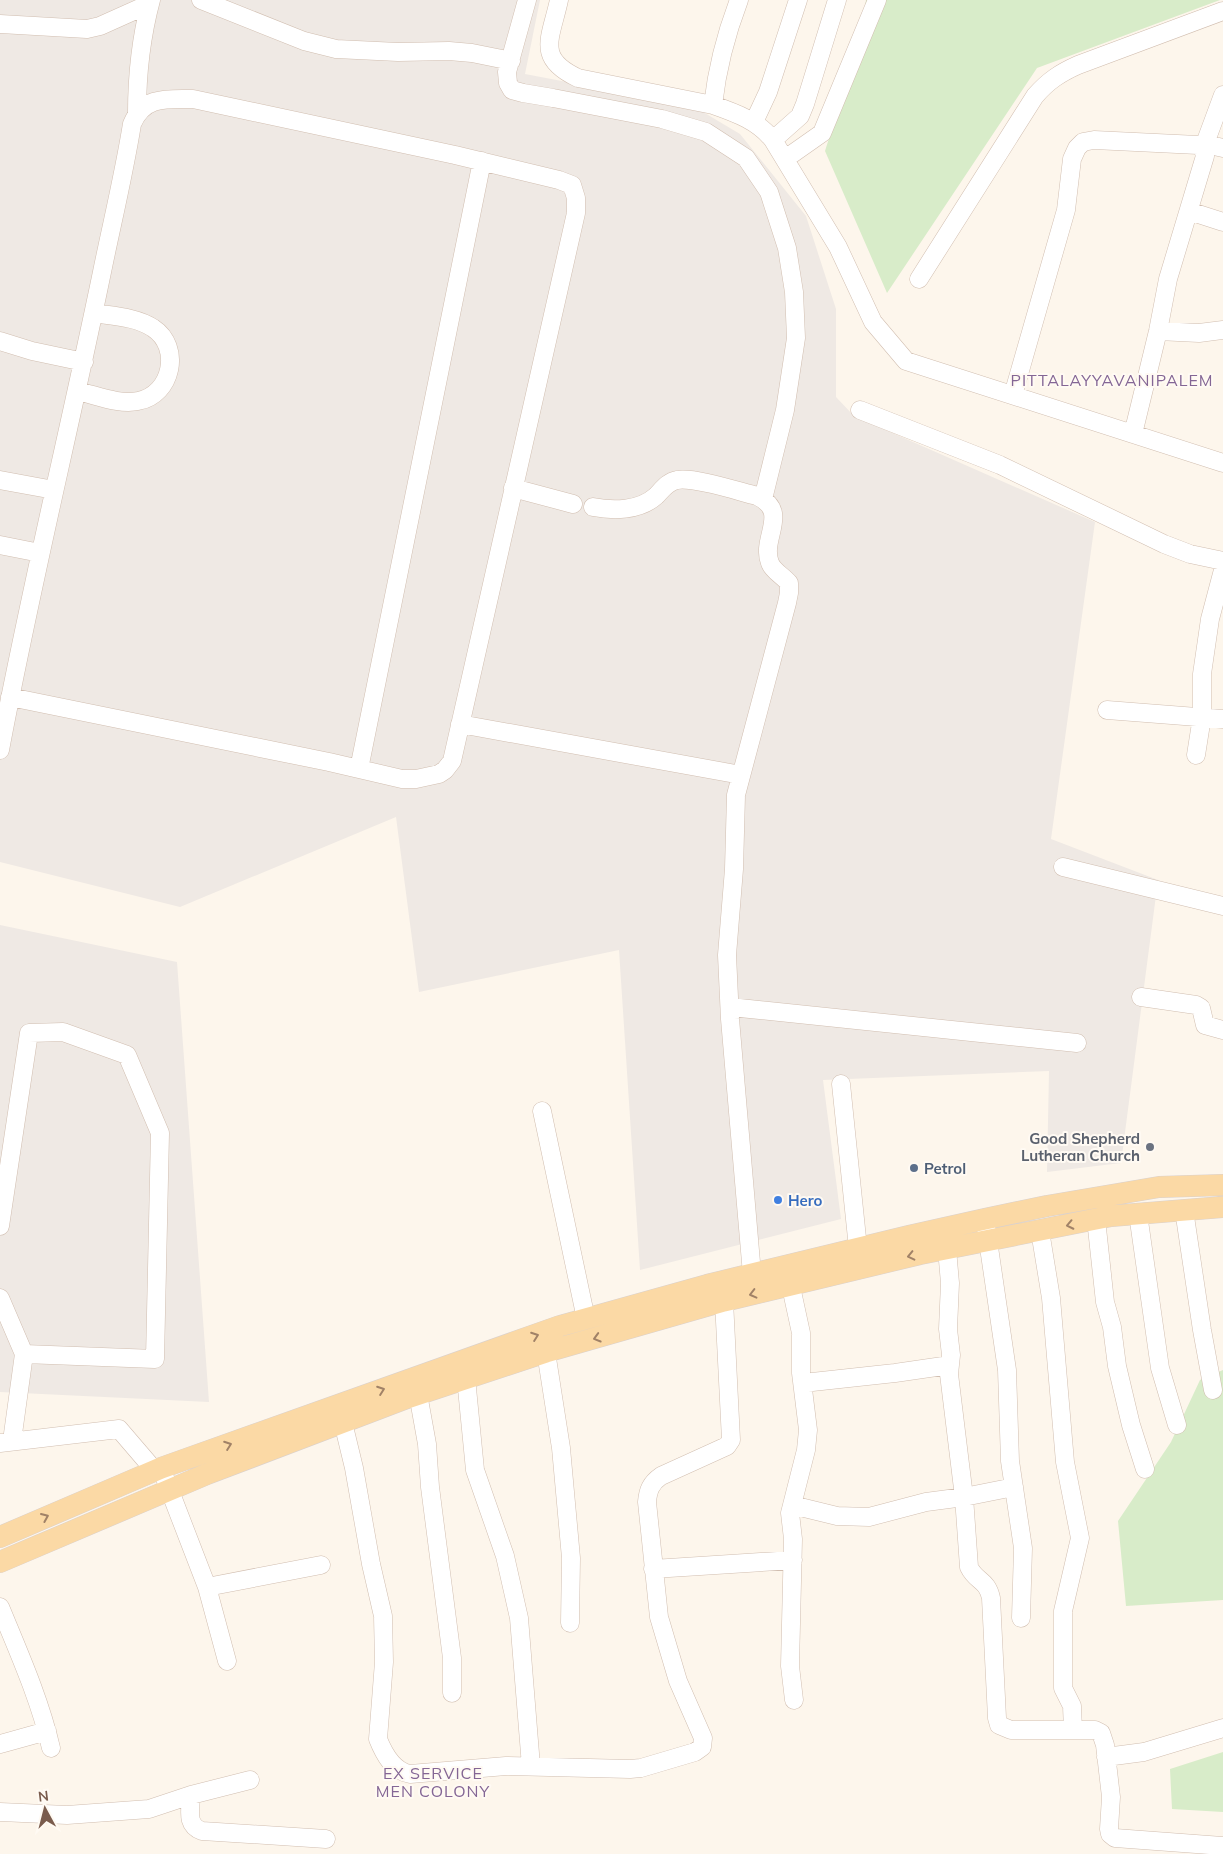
<svg xmlns="http://www.w3.org/2000/svg" width="1223" height="1854" font-family="Mulish,sans-serif">
<style>
.industrial{fill:#efe9e4}
.green{fill:#d8ecc9}
.lines{fill:none;stroke-linecap:round;stroke-linejoin:round}
.minor-casing{stroke:#d1beb0;stroke-width:19}
.major-casing{stroke:#dad1cd;stroke-width:22}
.minor{stroke:#fff;stroke-width:18}
.major{stroke:#fbd9a5;stroke-width:21}
.oneway{stroke:#a18267}
.worship-dot{fill:#6b7280;stroke:#fffaf3;stroke-width:2}
.service-dot{fill:#5c6f8a;stroke:#fffaf3;stroke-width:2}
.shop-dot{fill:#3f7fe0;stroke:#fffaf3;stroke-width:2}
.labels{text-anchor:middle;dominant-baseline:central;stroke-width:4;stroke-linejoin:round;paint-order:stroke}
.worship-label{font-size:15px;font-weight:bold;fill:#5b616d;stroke:#fffaf3;text-anchor:end}
.service-label{font-size:15px;font-weight:bold;fill:#4e5e75;stroke:#fffaf3;text-anchor:start}
.shop-label{font-size:15px;font-weight:bold;fill:#366cbe;stroke:#fffaf3;text-anchor:start}
.neighbourhood-label{font-size:16px;letter-spacing:1px;fill:#846695;stroke:#fffaf3}
</style>
<rect width="100%" height="100%" fill="#fdf6ec"/>
<path class="industrial" d="M 0,0 L 540,0 L 525,74 L 693,106 L 740,134 L 806,216 L 836,309 L 836,397 L 854,416 L 1095,522 L 1051,839 L 1158,880 L 1121,1163 L 1047,1172 L 1049,1071 L 823,1080 L 841,1219 L 640,1270 L 619,950 L 419,992 L 396,817 L 180,907 L 0,862 Z
M 0,925 L 177,962 L 209,1402 L 0,1392 Z"/>
<path class="green" d="M 866,0 L 1220,0 L 1037,68 L 887,293 L 825,151 L 859,43 Z
M 1223,1370 L 1223,1600 L 1126,1606 L 1118,1521 L 1171,1442 L 1200,1380 Z
M 1223,1752 L 1223,1812 L 1172,1809 L 1170,1769 Z"/>
<g class="lines">
<defs>
<path id="minor" d="M 201,0 L 304,41 L 336,49 L 398,52 L 449,51 L 472,53 L 511,61
M 527,0 L 507,72 L 508,83 L 512,90 L 523,93 L 553,98 L 662,119 L 706,132 L 746,158 L 769,192 L 787,248 L 794,292 L 796,338 L 785,410 L 763,499
M 559,0 C 551,38 535,58 578,78 L 713,105 C 736,113 758,121 773,140 L 838,247 L 873,322 L 906,361 L 1223,463
M 0,24 L 87,29 L 100,26 L 149,4
M 713,105 C 717,69 726,34 739,0
M 137,113 C 137,75 141,37 151,0
M 754,122 L 768,92 L 798,0
M 773,140 L 800,116 L 805,104 L 837,0
M 1205,144 L 1223,148
M 1203,149 L 1223,95
M 785,159 L 822,133 L 877,0
M 1189,211 L 1223,222
M 919,279 L 1035,96 C 1048,81 1060,73 1078,65 L 1223,11
M 1158,331 L 1199,333 L 1223,330
M 0,341 L 32,351 L 84,362
M 77,391 C 96,395 119,405 138,401 C 172,395 182,347 153,328 C 137,317 112,316 94,313
M 1013,395 L 1066,210 L 1072,159 L 1077,148 L 1083,142 L 1094,140 L 1198,145 L 1203,149 L 1205,156 L 1168,279 L 1158,331 L 1133,434
M 860,410 L 1000,465 L 1164,544 L 1190,554 L 1223,561
M 0,480 L 54,490
M 513,488 L 573,504
M 593,507 C 613,511 639,511 656,496 C 662,490 667,482 677,480 C 695,477 737,491 757,496 C 791,512 760,538 770,563 C 773,571 783,576 789,583 L 789,593 L 787,603 L 736,795 L 734,869 L 727,955 L 730,1019 L 752,1274
M 0,545 L 40,553
M 1107,710 L 1223,719
M 460,724 L 741,775
M 0,750 C 30,590 69,432 102,272 C 112,223 124,174 132,124 C 144,96 166,99 193,99 L 455,155 L 559,180 L 572,185 L 576,198 L 576,213 L 452,761 L 445,770 L 439,774 L 416,779 L 402,779 L 329,762 L 10,697
M 1196,755 L 1202,717 L 1202,674 L 1210,619 L 1223,570
M 359,769 L 482,161
M 1063,867 L 1223,906
M 1141,997 L 1196,1005 L 1201,1008 L 1205,1025 L 1223,1030
M 730,1007 L 1077,1043
M 841,1084 L 858,1248
M 542,1111 L 586,1319
M 1184,1210 L 1202,1330 L 1213,1390
M 1138,1214 L 1160,1368 L 1177,1425
M 1096,1219 L 1105,1302 L 1112,1327 L 1117,1366 L 1131,1425 L 1145,1469
M 0,1226 L 29,1033 L 63,1032 L 127,1055 L 160,1133 L 155,1359 L 24,1354
M 986,1227 L 1007,1370 L 1010,1461 L 1023,1548 L 1021,1618
M 1040,1231 L 1051,1298 L 1065,1462 L 1080,1538 L 1063,1611 L 1063,1688 L 1072,1706 L 1073,1730
M 947,1249 L 950,1283 L 948,1329 L 951,1355 L 949,1374 L 964,1497 L 969,1567 C 976,1582 987,1579 991,1598 L 997,1718 L 999,1725 L 1011,1730 L 1095,1730 L 1101,1733 L 1105,1745 L 1111,1797 L 1109,1829 L 1110,1834 L 1115,1838 L 1223,1846
M 788,1273 L 801,1333 L 801,1373 L 808,1430 L 806,1450 L 790,1513 L 793,1539 L 790,1666 L 794,1700
M 0,1298 L 24,1354 L 12,1441
M 546,1352 L 561,1448 L 571,1558 L 570,1623
M 466,1378 L 475,1470 L 505,1556 L 519,1618 L 531,1766
M 803,1383 L 895,1373 L 950,1365
M 418,1394 L 427,1444 L 430,1487 L 452,1658 L 452,1693
M 340,1410 L 354,1468 L 371,1564 L 383,1616 L 384,1662 L 378,1739 C 384,1754 393,1771 410,1774 L 506,1766 L 630,1769 L 641,1768 L 695,1752 L 702,1747 L 703,1738 L 678,1681 L 659,1617 L 647,1502 C 648,1490 651,1483 661,1476 L 727,1446 L 731,1440 L 724,1301
M 0,1443 L 119,1429 L 155,1471
M 165,1478 L 207,1587 L 227,1661
M 792,1505 L 837,1516 L 869,1517 L 926,1502 L 964,1497 L 1014,1487
M 653,1569 L 793,1560
M 207,1587 L 321,1565
M 0,1607 C 19,1653 40,1700 51,1748
M 0,1744 L 47,1731
M 1106,1757 L 1144,1752 L 1223,1728
M 191,1795 C 191,1809 185,1825 202,1831 L 326,1839
M 0,1812 L 67,1815 L 149,1809 L 191,1795 L 250,1780"/>
<path id="major" d="M 0,1537 L 161,1468 L 560,1326 L 707,1285 L 909,1236 L 985,1219 L 1047,1206 L 1159,1187 L 1223,1185
M 0,1562 L 207,1474 L 407,1398 L 546,1352 L 724,1301 L 920,1254 L 1111,1216 L 1223,1207"/>
</defs>
<use href="#minor" class="minor-casing"/>
<use href="#major" class="major-casing"/>
<use href="#minor" class="minor"/>
<use href="#major" class="major"/>
</g>
<defs><path id="oneway-chevron" d="M-2-3.5L2.5 0L-2 3.5" fill="none" stroke-width="1.6" stroke-linecap="round" stroke-linejoin="round" transform="scale(1.25)"/></defs>
<g class="oneway">
<use href="#oneway-chevron" transform="translate(1070 1225) rotate(168)"/>
<use href="#oneway-chevron" transform="translate(911 1256) rotate(167)"/>
<use href="#oneway-chevron" transform="translate(753 1294) rotate(166)"/>
<use href="#oneway-chevron" transform="translate(535 1336) rotate(-20)"/>
<use href="#oneway-chevron" transform="translate(597 1338) rotate(164)"/>
<use href="#oneway-chevron" transform="translate(381 1390) rotate(-20)"/>
<use href="#oneway-chevron" transform="translate(228 1445) rotate(-20)"/>
<use href="#oneway-chevron" transform="translate(45 1517) rotate(-23)"/>
</g>
<circle class="worship-dot" cx="1150" cy="1147" r="5"/>
<circle class="service-dot" cx="914" cy="1168" r="5"/>
<circle class="shop-dot" cx="778" cy="1200" r="5"/>
<g class="labels">
<g class="worship-label">
<text x="1140" y="1138">Good Shepherd<tspan x="1140" dy="17">Lutheran Church</tspan></text>
</g>
<g class="service-label">
<text x="924" y="1168">Petrol</text>
</g>
<g class="shop-label">
<text x="788" y="1200">Hero</text>
</g>
<g class="neighbourhood-label">
<text x="1112" y="380">PITTALAYYAVANIPALEM</text>
<text x="433" y="1773">EX SERVICE<tspan x="433" dy="18">MEN COLONY</tspan></text>
</g>
</g>
<g transform="translate(45 1809) rotate(353)" stroke="#fffaf3" stroke-width="4" paint-order="stroke">
<path d="M0-4L9 19L0 12L-9 19Z" fill="#7a5c4d"/>
<text y="-8" font-size="14" font-weight="bold" text-anchor="middle" fill="#7a5c4d">N</text>
</g>
</svg>
